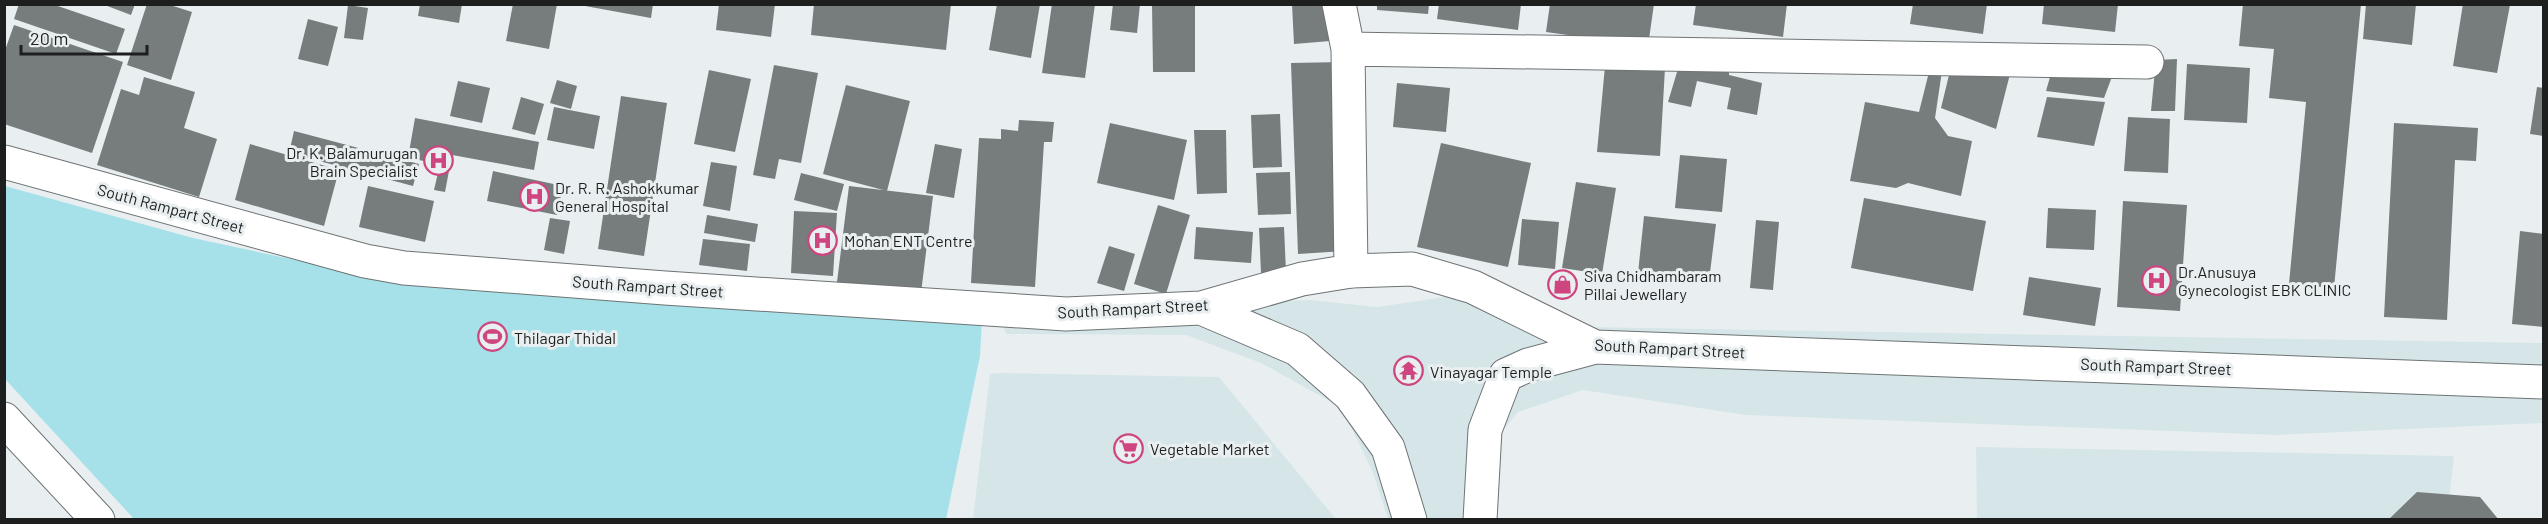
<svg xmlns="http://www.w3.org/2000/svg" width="2548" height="524" font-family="Barlow,sans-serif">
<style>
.built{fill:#d6e6e8}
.green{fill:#a6e1e9}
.building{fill:#777c7d}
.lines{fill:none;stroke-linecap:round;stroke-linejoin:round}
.street-casing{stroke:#6e7374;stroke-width:35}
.secondary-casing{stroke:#6e7374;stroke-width:35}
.street{stroke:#fff;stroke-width:33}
.secondary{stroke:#fff;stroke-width:33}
.labels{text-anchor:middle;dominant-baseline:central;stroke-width:6;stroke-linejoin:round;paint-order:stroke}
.poi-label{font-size:16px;fill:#1d1f1f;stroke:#e9eff0;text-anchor:start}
.street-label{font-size:16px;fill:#1d1f1f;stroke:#e9eff0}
</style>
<rect width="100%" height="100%" fill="#e9eff0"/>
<path class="built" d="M 1465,294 L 1588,327 L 2543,343 L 2543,423 L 2276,435 L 1745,415 L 1583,390 L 1518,412 L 1483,454 L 1477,519 L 1388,519 L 1373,473 L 1342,408 L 1261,363 L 1186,335 L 1006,334 L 998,309 L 1311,300 L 1377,307 Z
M 1001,373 L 1219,377 L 1336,519 L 973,519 L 990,374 Z
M 1976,447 L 2454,456 L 2447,519 L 1977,520 Z"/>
<path class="green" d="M 5,186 L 193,238 L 388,280 L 982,318 L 980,356 L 946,519 L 134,519 L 5,379 Z"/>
<path class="building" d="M 19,4 L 52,4 L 125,29 L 116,54 L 14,19 Z
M 102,4 L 135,4 L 131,15 Z
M 147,4 L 167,4 L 192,12 L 171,80 L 127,65 Z
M 420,4 L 462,4 L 459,23 L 418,16 Z
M 513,4 L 557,4 L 549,49 L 506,41 Z
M 574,4 L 653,4 L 651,18 Z
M 719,4 L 775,4 L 771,37 L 716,30 Z
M 814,4 L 951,4 L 946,50 L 811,35 Z
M 997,4 L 1040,4 L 1031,58 L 989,50 Z
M 1052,4 L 1095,4 L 1085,78 L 1042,73 Z
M 1113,4 L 1140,4 L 1137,33 L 1110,30 Z
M 1152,4 L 1195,4 L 1195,72 L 1153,72 Z
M 1292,4 L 1322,4 L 1330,41 L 1294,44 Z
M 1377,4 L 1429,4 L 1428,14 L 1377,10 Z
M 1439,4 L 1521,4 L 1518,30 L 1437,19 Z
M 1550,4 L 1654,4 L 1648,46 L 1546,32 Z
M 1696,4 L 1787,4 L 1783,37 L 1693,25 Z
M 1913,4 L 1987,4 L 1983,34 L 1910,24 Z
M 2044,4 L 2118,4 L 2115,32 L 2042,24 Z
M 2243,4 L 2361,4 L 2334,288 L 2289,284 L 2306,102 L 2269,98 L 2274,49 L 2239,46 Z
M 2366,4 L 2416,4 L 2412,45 L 2363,39 Z
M 2463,4 L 2510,5 L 2497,73 L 2453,66 Z
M 348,5 L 368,8 L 363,40 L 344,38 Z
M 308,19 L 338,27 L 328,66 L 298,59 Z
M 14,25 L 123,62 L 92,153 L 4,124 L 4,53 Z
M 2177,59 L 2175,111 L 2151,111 L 2156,60 Z
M 1343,62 L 1345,251 L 1298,254 L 1291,63 Z
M 1680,62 L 1729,64 L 1729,75 L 1762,83 L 1757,115 L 1727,109 L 1731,88 L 1697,81 L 1691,107 L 1668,102 Z
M 2187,64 L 2250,68 L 2247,123 L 2184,120 Z
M 774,65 L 818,73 L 801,163 L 779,159 L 775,179 L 753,175 Z
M 1605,66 L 1665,68 L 1660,156 L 1597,152 Z
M 1930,68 L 1942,71 L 1935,118 L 1948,136 L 1972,141 L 1961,196 L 1908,183 L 1896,188 L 1850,181 L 1865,102 L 1919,112 Z
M 709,70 L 751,79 L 735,152 L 694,144 Z
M 2052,70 L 2113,74 L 2104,98 L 2046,91 Z
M 2010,74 L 1996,129 L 1941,108 L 1949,75 Z
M 144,77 L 195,92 L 184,128 L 217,139 L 199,197 L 97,165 L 121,89 L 139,95 Z
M 557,80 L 577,86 L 571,109 L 550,103 Z
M 458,81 L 490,88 L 482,123 L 450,116 Z
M 1397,83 L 1450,88 L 1446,132 L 1393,127 Z
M 846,85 L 910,101 L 887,191 L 823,174 Z
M 2537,87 L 2544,88 L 2544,136 L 2530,134 Z
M 621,96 L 667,103 L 644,256 L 598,249 Z
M 521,97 L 544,104 L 535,135 L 512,129 Z
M 2047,97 L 2105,102 L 2094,146 L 2037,137 Z
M 554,107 L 600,116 L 594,149 L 547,140 Z
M 1280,114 L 1282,167 L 1253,168 L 1251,115 Z
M 2128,117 L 2170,119 L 2168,173 L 2124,171 Z
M 415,118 L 539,142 L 534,170 L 452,155 L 445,192 L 434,190 L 440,164 L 408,158 Z
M 1019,120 L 1054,122 L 1052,142 L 1044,142 L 1035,287 L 971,283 L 979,138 L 1001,139 L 1001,129 L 1018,131 Z
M 1110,123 L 1187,140 L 1174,200 L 1097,183 Z
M 2394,123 L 2478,128 L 2476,161 L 2455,160 L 2447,320 L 2384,317 Z
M 1194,130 L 1226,130 L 1227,193 L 1197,194 Z
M 294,131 L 419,164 L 413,186 L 289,153 Z
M 1441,143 L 1531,163 L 1508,267 L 1417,247 Z
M 250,144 L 339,170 L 324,226 L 235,200 Z
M 935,144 L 962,149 L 954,198 L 926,193 Z
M 1680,155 L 1727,159 L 1722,212 L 1675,208 Z
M 711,162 L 737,166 L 730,211 L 703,206 Z
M 493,171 L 563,186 L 557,215 L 487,201 Z
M 1290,172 L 1291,214 L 1258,215 L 1256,173 Z
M 801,173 L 844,184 L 837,211 L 794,200 Z
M 1576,182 L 1616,188 L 1602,274 L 1562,268 Z
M 368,186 L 434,201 L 425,242 L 359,227 Z
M 849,186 L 933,196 L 921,293 L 837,282 Z
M 1864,198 L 1986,221 L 1973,291 L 1851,268 Z
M 2123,201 L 2187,205 L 2180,311 L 2117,307 Z
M 1158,205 L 1190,215 L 1166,294 L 1134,284 Z
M 2048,208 L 2096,210 L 2094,250 L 2046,248 Z
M 794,211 L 837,213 L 833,276 L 791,273 Z
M 707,215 L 758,224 L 755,242 L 704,233 Z
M 1644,216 L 1716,224 L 1709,281 L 1638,273 Z
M 550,218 L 570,221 L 564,254 L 544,250 Z
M 1522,219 L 1559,222 L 1555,269 L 1518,265 Z
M 1756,220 L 1779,222 L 1773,290 L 1750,288 Z
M 1196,227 L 1253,232 L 1251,263 L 1194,259 Z
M 1284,227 L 1286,272 L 1261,273 L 1259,228 Z
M 2520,231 L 2544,234 L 2544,327 L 2512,324 Z
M 703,239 L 750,244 L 747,271 L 699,265 Z
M 1109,246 L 1135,254 L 1124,291 L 1097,283 Z
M 2029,277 L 2101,288 L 2095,326 L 2023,315 Z
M 2417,492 L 2480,497 L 2499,520 L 2388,520 Z"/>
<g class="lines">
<defs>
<path id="street" d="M 1339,4 L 1348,49 L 1351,271
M 1348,49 L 2147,62"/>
<path id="secondary" d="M 4,162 L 365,261 L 404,268 L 665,288 L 1066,314 L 1201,308 L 1302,279 L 1351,271 L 1412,269 L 1473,287 L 1595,347 L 2544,382
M 1201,308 L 1297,349 L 1350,395 L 1388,448 L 1410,520
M 4,419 L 98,520
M 1480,520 L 1485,430 L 1506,375 L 1528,365 L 1595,347"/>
</defs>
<use href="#street" class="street-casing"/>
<use href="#secondary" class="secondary-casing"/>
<use href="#street" class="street"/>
<use href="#secondary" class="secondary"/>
</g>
<defs>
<symbol id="hospital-ring" viewBox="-11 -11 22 22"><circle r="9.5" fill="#e9eff0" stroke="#ce457f" stroke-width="1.5"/><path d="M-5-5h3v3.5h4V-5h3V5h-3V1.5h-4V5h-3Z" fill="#ce457f"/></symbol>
<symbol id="shop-ring" viewBox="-11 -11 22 22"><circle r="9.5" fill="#e9eff0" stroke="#ce457f" stroke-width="1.5"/><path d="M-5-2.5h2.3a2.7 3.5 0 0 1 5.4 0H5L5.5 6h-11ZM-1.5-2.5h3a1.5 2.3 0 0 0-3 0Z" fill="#ce457f"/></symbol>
<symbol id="stadium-ring" viewBox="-11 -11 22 22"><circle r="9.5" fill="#e9eff0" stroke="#ce457f" stroke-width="1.5"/><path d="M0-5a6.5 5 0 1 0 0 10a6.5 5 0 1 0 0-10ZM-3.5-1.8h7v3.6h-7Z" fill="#ce457f"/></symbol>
<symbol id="temple-ring" viewBox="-11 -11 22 22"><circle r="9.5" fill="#e9eff0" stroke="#ce457f" stroke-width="1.5"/><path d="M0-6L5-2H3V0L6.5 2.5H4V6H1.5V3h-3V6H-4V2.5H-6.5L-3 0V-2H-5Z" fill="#ce457f"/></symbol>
<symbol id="supermarket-ring" viewBox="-11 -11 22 22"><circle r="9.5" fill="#e9eff0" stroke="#ce457f" stroke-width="1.5"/><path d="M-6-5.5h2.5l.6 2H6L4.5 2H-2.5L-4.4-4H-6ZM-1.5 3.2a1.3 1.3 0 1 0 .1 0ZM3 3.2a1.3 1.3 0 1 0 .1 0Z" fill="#ce457f"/></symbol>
</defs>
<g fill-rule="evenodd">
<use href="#hospital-ring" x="422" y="144" width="33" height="33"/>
<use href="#hospital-ring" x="518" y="180" width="33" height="33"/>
<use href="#hospital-ring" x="806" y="224" width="33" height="33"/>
<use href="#hospital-ring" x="2140" y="264" width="33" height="33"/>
<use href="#shop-ring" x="1546" y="268" width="33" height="33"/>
<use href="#stadium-ring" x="476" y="320" width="33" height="33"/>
<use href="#temple-ring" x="1392" y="354" width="33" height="33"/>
<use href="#supermarket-ring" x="1112" y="432" width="33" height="33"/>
</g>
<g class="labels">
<g class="poi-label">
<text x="418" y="152" text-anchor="end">Dr. K. Balamurugan<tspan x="418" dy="18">Brain Specialist</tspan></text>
<text x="555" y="187">Dr. R. R. Ashokkumar<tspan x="555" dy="18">General Hospital</tspan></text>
<text x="844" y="240">Mohan ENT Centre</text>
<text x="2178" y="271">Dr.Anusuya<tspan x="2178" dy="18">Gynecologist EBK CLINIC</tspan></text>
<text x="1584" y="275">Siva Chidhambaram<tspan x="1584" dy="18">Pillai Jewellary</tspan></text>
<text x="514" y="337">Thilagar Thidal</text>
<text x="1430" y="371">Vinayagar Temple</text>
<text x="1150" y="448">Vegetable Market</text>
</g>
<g class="street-label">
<text transform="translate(171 208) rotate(15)">South Rampart Street</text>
<text transform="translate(648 286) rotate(4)">South Rampart Street</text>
<text transform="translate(1133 308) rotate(-3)">South Rampart Street</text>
<text transform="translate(1670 348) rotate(3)">South Rampart Street</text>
<text transform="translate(2156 366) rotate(2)">South Rampart Street</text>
</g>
</g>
<rect width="2548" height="524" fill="none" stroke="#1d1f1f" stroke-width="12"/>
<path d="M21 45v9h126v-9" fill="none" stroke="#1d1f1f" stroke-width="3"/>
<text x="30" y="45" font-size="18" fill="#1d1f1f" stroke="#e9eff0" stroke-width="4.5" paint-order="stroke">20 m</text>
</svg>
